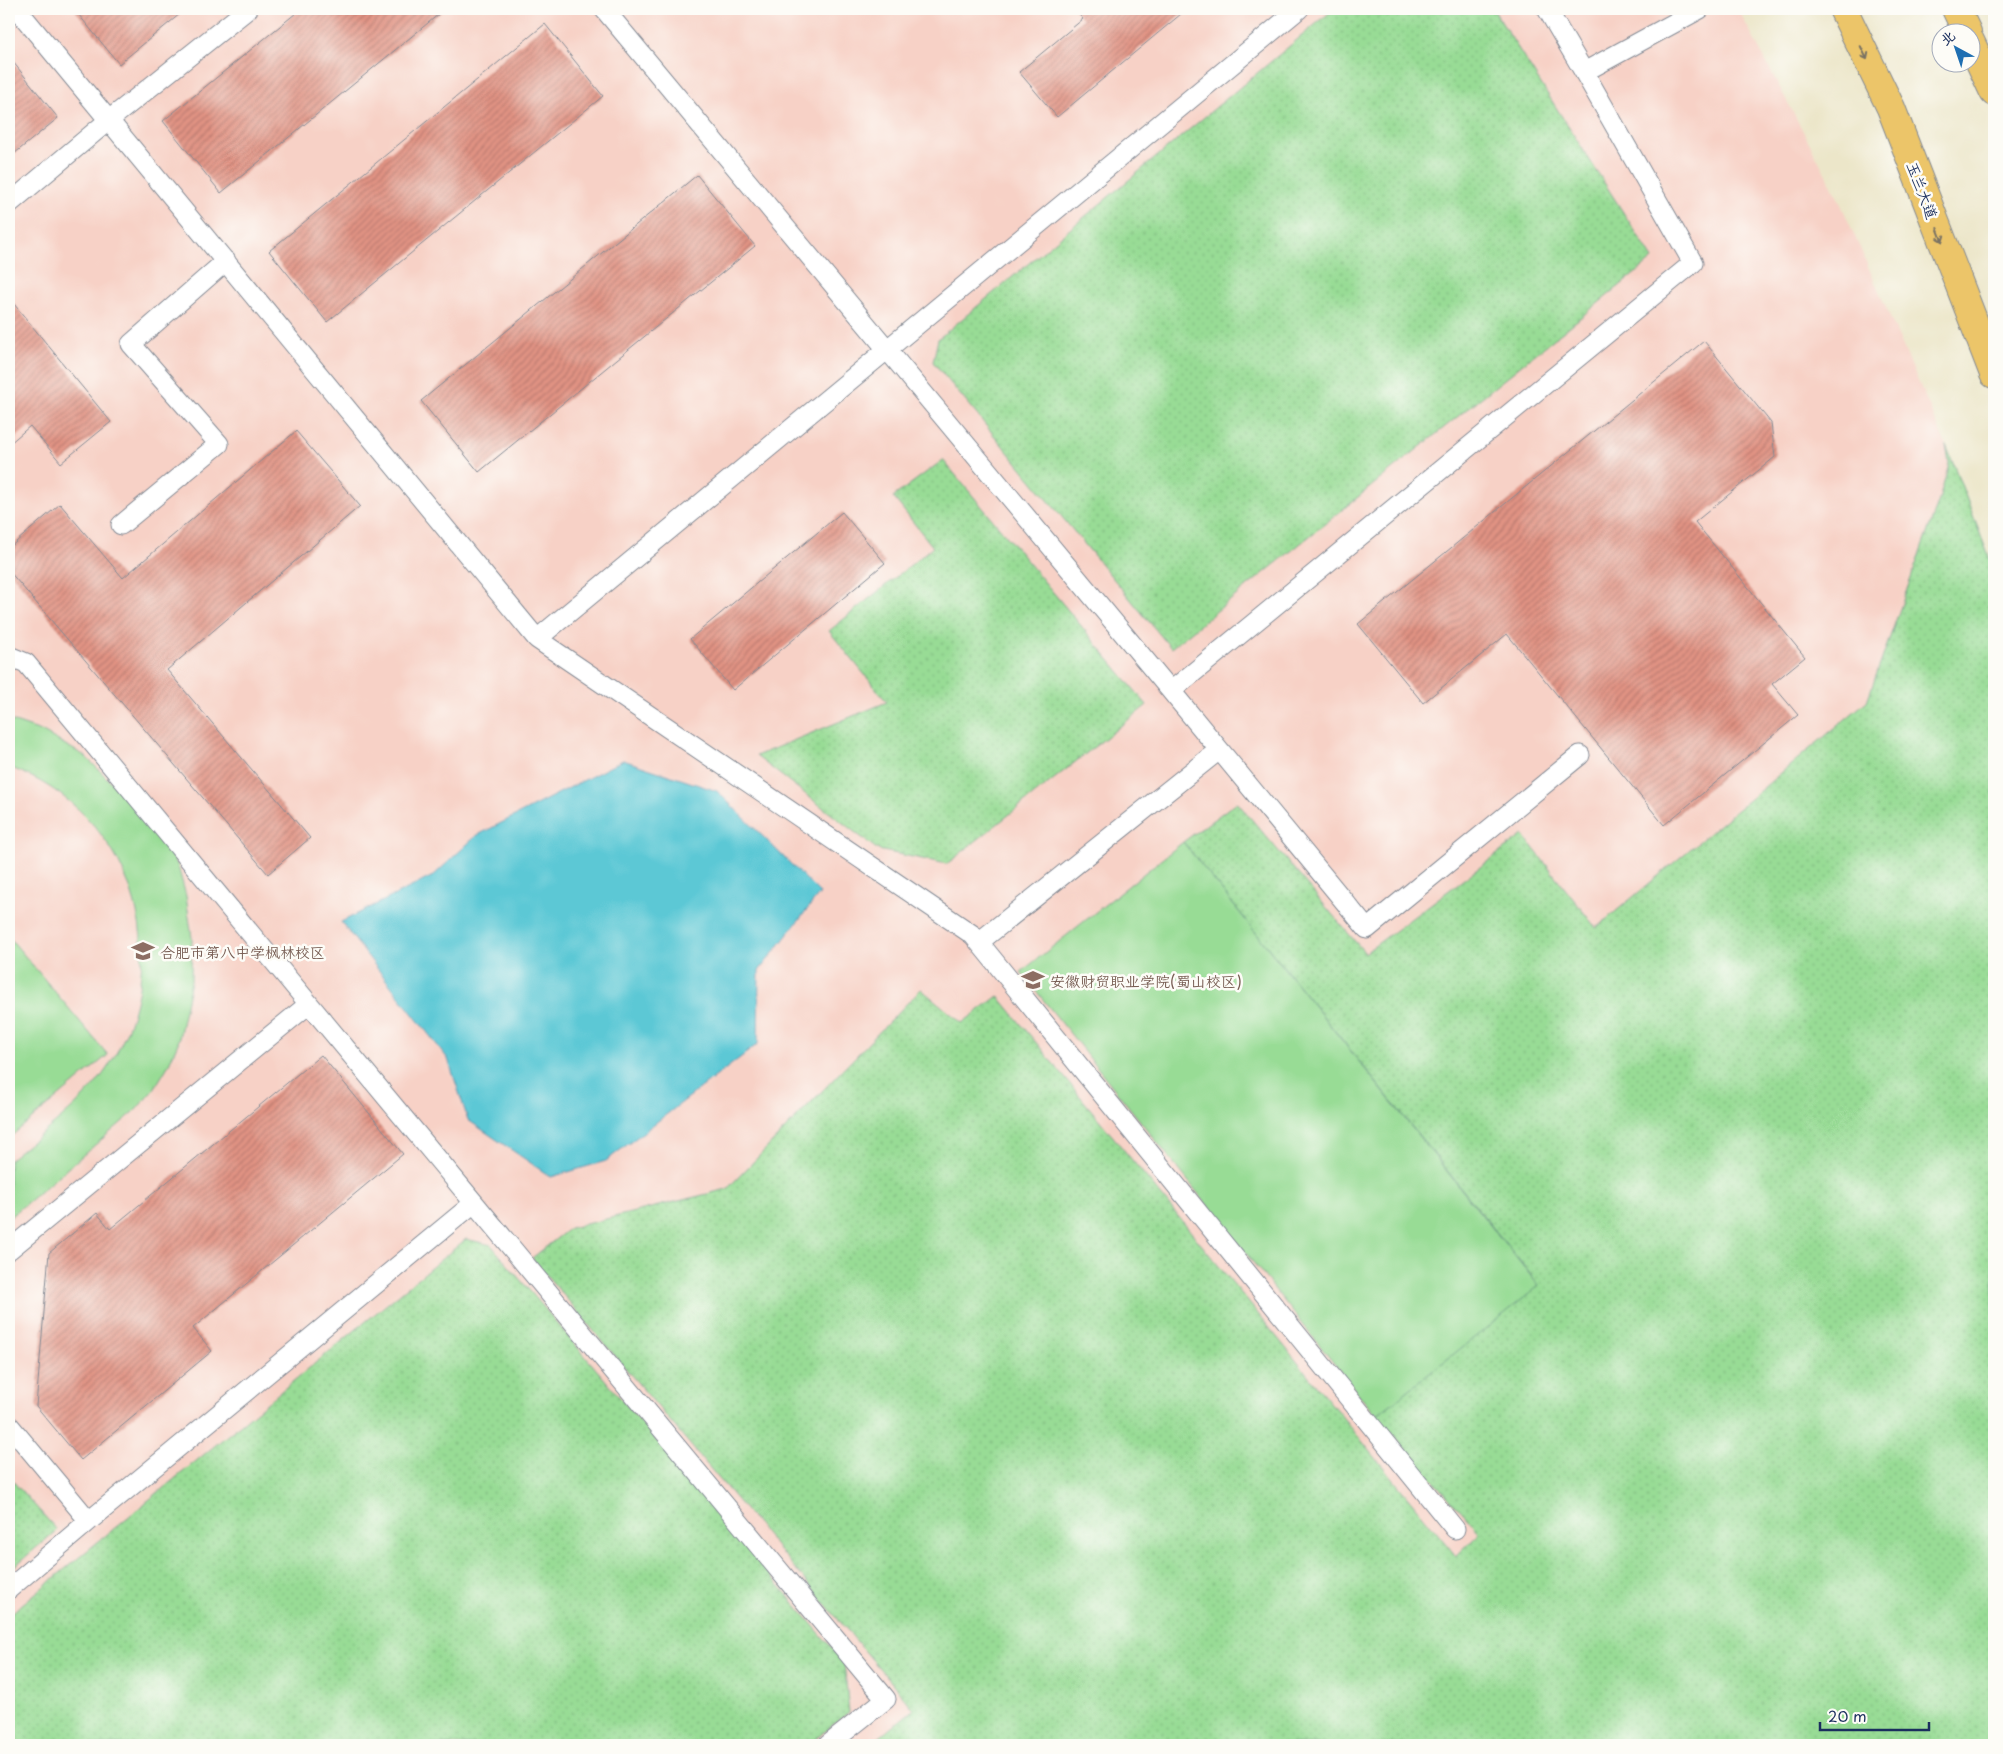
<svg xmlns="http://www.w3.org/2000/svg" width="2003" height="1754" font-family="'Playpen Sans','LXGW WenKai TC',sans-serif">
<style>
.built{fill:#f7d1c6}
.grass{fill:url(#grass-dots);stroke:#5a867a}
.garden{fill:#98dc95;stroke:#5a867a}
.water{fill:#5cc8d5;stroke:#3c7c9a}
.building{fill:url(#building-hatch)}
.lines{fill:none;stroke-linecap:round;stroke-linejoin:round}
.lane-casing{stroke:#848a94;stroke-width:21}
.primary-casing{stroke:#848a94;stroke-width:30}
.lane{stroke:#fff;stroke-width:19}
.primary{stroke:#ecc569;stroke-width:28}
.oneway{stroke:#797263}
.labels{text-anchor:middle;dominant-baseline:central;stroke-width:5;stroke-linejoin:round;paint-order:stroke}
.street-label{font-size:15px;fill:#1b2f5e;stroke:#fdfcf7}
.education-label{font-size:15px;fill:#785e54;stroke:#fdfcf7;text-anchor:start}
</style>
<defs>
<pattern id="grass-dots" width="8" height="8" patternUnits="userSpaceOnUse" patternTransform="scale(1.25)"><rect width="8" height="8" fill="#98dc95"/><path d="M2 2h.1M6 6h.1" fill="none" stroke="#82bd83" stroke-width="1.8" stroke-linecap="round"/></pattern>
<pattern id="building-hatch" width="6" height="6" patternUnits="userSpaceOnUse" patternTransform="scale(1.25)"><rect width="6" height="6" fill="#e19383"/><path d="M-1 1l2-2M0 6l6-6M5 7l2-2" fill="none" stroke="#b6786e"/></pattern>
</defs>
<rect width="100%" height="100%" fill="#fdfcf7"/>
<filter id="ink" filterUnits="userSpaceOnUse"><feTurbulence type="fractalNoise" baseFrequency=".02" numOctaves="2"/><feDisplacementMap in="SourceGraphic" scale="10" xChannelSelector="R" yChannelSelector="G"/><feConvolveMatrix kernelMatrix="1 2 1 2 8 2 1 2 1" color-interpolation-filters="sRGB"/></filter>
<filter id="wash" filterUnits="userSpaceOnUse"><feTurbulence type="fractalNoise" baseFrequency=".0096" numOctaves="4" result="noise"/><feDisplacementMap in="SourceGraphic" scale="20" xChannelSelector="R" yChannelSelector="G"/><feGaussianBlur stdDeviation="1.12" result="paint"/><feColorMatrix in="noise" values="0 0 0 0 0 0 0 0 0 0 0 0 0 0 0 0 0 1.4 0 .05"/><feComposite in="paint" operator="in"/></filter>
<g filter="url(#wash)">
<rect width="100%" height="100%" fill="#ece6c9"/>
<path class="built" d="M 9,9 L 1738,9 L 1836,193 L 1946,445 L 1949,463 L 1939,500 L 1490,1745 L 914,1709 L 870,1745 L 9,1745 Z"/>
<path class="grass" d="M 1334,9 L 1493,9 L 1653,259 L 1171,648 L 933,362 L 938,339 Z
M 1946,445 L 1994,570 L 1994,1745 L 870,1745 L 914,1709 L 532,1258 L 570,1228 L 727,1189 L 921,989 L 962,1023 L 998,996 L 1456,1556 L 1480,1533 L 1376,1416 L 1539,1285 L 1183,842 L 1237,802 L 1365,953 L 1523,835 L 1596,928 L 1867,701 L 1939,500 L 1949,463 Z
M 943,460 L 1147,705 L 947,864 L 878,850 L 756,756 L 887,702 L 829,631 L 933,547 L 893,497 Z
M 466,1239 L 491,1245 L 844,1662 L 849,1712 L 808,1745 L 516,1745 L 514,1743 L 512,1745 L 9,1745 L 9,1615 Z
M 9,1477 L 57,1530 L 9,1571 Z"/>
<path class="garden" d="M 9,720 L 41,731 L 85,756 L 137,808 L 168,849 L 178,866 L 186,896 L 192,938 L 191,981 L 178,1043 L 168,1066 L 154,1089 L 135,1111 L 9,1218 L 9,1160 C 43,1132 83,1105 108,1067 C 180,957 132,812 9,767 Z
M 1183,842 L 1539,1286 L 1376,1416 L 1021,972 Z
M 9,937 L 108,1055 L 9,1138 Z"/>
<path class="water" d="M 623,760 L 717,791 L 820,893 L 759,971 L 758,1044 L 606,1161 L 551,1177 L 468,1120 L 448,1059 L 341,922 L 433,876 L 476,836 Z"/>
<g id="blocks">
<path class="building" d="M 74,9 L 186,9 L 119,64 Z
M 301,9 L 445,9 L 221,193 L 163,121 Z
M 1074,9 L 1187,9 L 1057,117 L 1019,72 L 1083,19 Z
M 545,24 L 603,96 L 327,322 L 269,251 Z
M 9,57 L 58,118 L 9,158 Z
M 697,175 L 755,246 L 479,472 L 421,401 Z
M 9,298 L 111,422 L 61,463 L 30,426 L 9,444 Z
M 1704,341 L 1771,423 L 1775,457 L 1695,522 L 1805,657 L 1772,684 L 1798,715 L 1664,825 L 1507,634 L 1423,703 L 1358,624 Z
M 296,431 L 360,506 L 167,670 L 310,838 L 268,874 L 9,571 L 9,548 L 60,504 L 123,578 Z
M 842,512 L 885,563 L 733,690 L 690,639 Z
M 321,1055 L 403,1154 L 193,1328 L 212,1351 L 81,1460 L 36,1406 L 49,1253 L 97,1213 L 110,1229 Z"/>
</g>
</g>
<g filter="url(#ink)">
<use href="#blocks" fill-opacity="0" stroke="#848a94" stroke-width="1"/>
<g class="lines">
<defs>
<path id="lane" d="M 17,9 L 537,639 L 1299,9
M 604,9 L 1171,691 L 1693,263 L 1584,72 L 1700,9
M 1547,9 L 1584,72
M 9,204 L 109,120 L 248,9
M 121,525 L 219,444 L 131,344 L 226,261
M 537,639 L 973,935 L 1455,1529
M 9,656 L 26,663 L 886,1699 L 828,1745
M 1171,691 L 1367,929 L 1580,755
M 979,942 L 1219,750
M 9,1250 L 309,1004
M 9,1425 L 89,1521 L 9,1589
M 89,1521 L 474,1203"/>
<path id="primary" d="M 1843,9 L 1891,108 L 1994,374
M 1956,9 L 1967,32
M 1970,41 L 1994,92"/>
</defs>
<use href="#lane" class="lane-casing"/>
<use href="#primary" class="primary-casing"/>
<use href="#lane" class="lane"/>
<use href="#primary" class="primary"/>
</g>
<defs><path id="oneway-shaft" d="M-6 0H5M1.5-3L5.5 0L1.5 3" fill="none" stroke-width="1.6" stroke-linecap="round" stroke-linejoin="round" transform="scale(1.25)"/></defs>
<g class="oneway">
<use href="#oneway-shaft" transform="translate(1864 53) rotate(64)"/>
<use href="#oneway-shaft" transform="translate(1940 235) rotate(69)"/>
</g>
</g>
<defs>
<symbol id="school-bare" viewBox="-9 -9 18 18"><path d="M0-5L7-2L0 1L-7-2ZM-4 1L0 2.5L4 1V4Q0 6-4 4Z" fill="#8d6e63" stroke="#fdfcf7" stroke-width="2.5" paint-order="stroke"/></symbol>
<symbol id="university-bare" viewBox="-9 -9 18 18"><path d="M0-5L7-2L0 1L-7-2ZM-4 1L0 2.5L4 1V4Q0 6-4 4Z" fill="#8d6e63" stroke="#fdfcf7" stroke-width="2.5" paint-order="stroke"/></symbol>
</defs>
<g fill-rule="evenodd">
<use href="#school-bare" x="127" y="935" width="32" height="32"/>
<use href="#university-bare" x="1017" y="964" width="32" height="32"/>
</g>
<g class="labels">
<g class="street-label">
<text transform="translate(1923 190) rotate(69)">玉兰大道</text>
</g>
<g class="education-label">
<text x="160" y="951">合肥市第八中学枫林校区</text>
<text x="1050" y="980">安徽财贸职业学院(蜀山校区)</text>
</g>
</g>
<rect width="2003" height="1754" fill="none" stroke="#fdfcf7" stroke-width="30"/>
<g transform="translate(1956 48) rotate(320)"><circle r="24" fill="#fdfcf7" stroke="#a3aaba"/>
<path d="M0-4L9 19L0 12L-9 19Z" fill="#1f6fb2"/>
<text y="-8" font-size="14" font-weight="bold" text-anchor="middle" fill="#1b2f5e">北</text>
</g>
<path d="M1820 1722v8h109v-8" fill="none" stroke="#1b2f5e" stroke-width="2.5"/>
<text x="1828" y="1722" font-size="15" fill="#1b2f5e" stroke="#fdfcf7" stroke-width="4" paint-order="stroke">20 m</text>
</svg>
